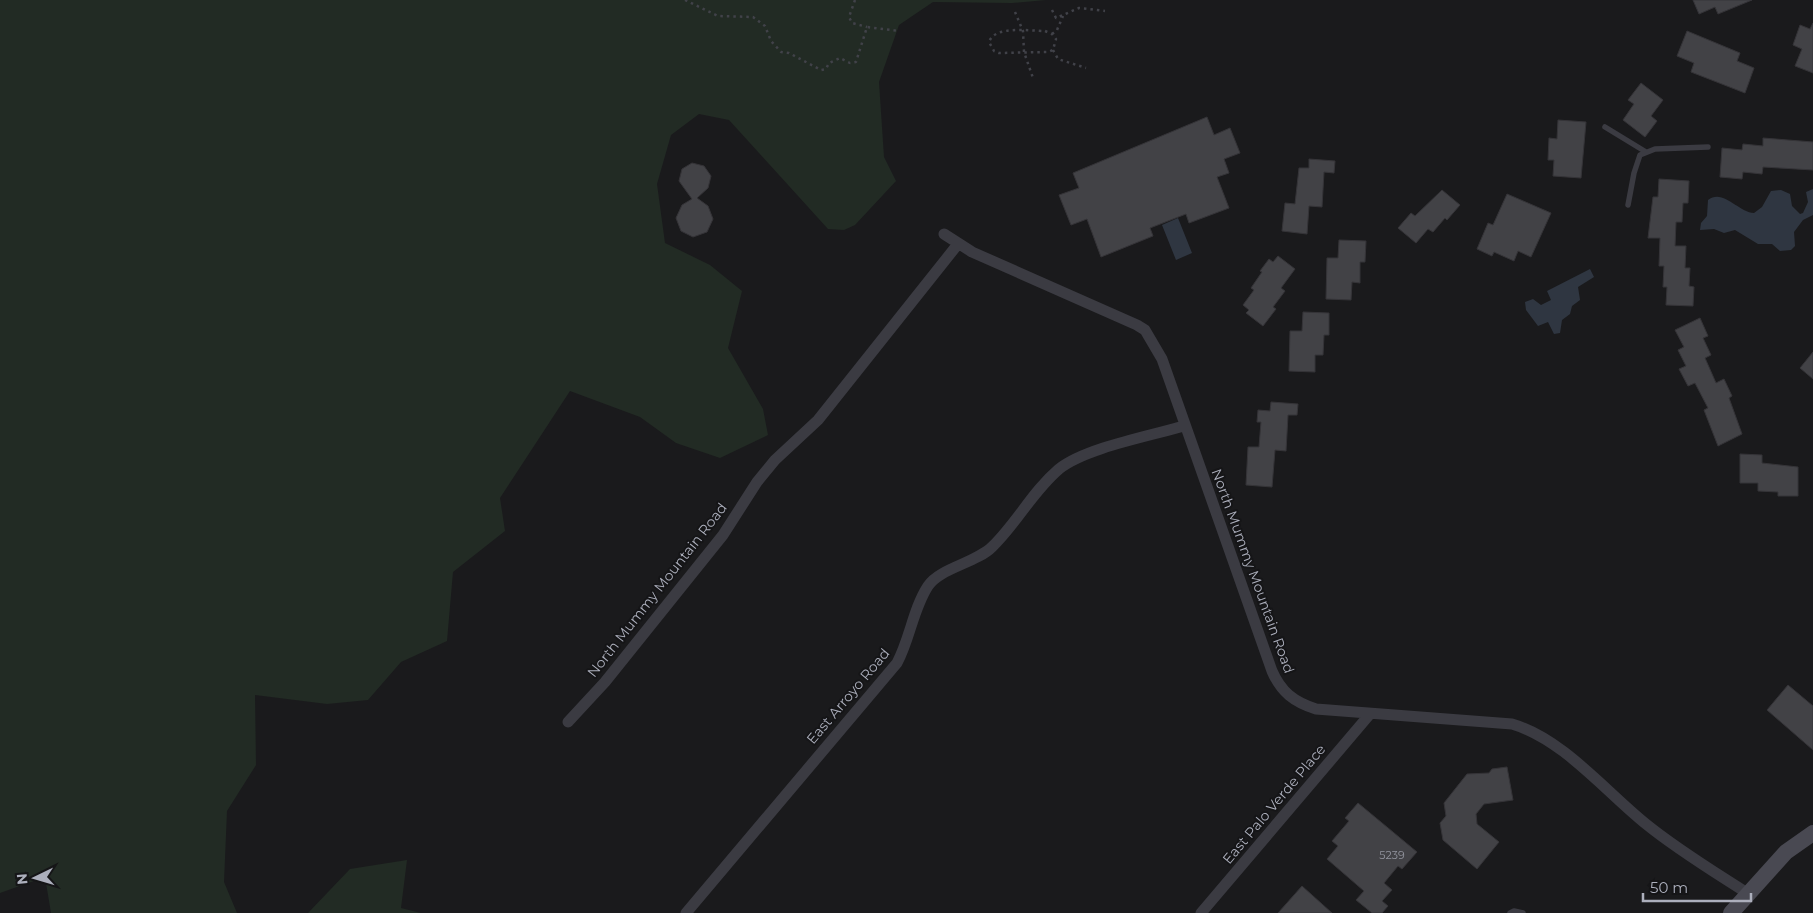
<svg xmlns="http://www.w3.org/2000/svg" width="1813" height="913" font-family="Montserrat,sans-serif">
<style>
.green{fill:#222b24}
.water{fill:#2f3641}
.building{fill:#424246;stroke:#353438}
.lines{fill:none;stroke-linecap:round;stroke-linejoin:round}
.path{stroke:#414249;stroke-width:2.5;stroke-dasharray:2.5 4;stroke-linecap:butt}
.lane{stroke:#3b3b42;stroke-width:5.5}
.street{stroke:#3b3b42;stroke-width:11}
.secondary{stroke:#494952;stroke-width:16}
.labels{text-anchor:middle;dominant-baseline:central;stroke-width:4;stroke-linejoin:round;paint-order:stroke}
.number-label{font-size:11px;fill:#92949e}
.street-label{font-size:14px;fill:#acafbc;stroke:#151517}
</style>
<rect width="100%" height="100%" fill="#1a1a1c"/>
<path class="green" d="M 0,0 L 1046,0 L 1012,3 L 933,2 L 899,25 L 879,82 L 884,157 L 896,181 L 855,225 L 844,230 L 828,229 L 729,120 L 699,114 L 671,135 L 657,184 L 665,243 L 710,265 L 742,291 L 728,348 L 763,409 L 768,435 L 720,458 L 676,443 L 640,417 L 570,391 L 500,498 L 505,531 L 453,572 L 447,641 L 401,662 L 368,700 L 327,704 L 255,695 L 256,765 L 227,811 L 224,882 L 237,913 L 51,913 L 45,877 L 0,893 Z
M 407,860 L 401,908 L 421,913 L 308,913 L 350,869 Z"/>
<path class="water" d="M 1813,189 L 1813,215 L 1803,220 L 1794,232 L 1795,246 L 1791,250 L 1780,251 L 1772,244 L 1758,244 L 1735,230 L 1724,233 L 1714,229 L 1700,230 L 1701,223 L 1707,216 L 1708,200 C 1723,188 1738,212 1754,213 L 1762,207 L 1771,191 L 1781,190 L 1790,194 L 1792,206 L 1800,214 L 1803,213 L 1808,202 L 1806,192 Z
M 1178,218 L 1192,253 L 1176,260 L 1162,225 Z
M 1590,269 L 1594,277 L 1578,287 L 1580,300 L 1572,306 L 1570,314 L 1562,320 L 1560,333 L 1554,334 L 1548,322 L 1538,326 L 1526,310 L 1525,302 L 1533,299 L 1541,305 L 1551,300 L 1547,291 Z"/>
<path class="building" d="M 1693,0 L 1752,0 L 1718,14 L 1715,7 L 1699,14 Z
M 1813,23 L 1813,73 L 1795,66 L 1802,49 L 1793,45 L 1800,25 L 1810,29 Z
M 1687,31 L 1740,53 L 1737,61 L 1754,68 L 1745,93 L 1691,72 L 1694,63 L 1677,56 Z
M 1641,83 L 1663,100 L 1651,116 L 1657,121 L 1645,137 L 1623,120 L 1634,104 L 1628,100 Z
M 1207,117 L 1214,135 L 1230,128 L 1240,153 L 1224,159 L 1229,173 L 1217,177 L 1229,208 L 1189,223 L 1186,214 L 1150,228 L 1153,236 L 1101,257 L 1087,219 L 1071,225 L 1059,195 L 1079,188 L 1073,173 Z
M 1558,120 L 1586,122 L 1581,178 L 1553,176 L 1554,160 L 1548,160 L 1549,138 L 1557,139 Z
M 1763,138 L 1813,142 L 1813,170 L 1763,167 L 1762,174 L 1743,172 L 1742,179 L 1720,177 L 1722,148 L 1742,150 L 1743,144 L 1763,146 Z
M 1309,159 L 1335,161 L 1334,173 L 1324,172 L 1322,207 L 1309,206 L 1307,234 L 1282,231 L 1285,203 L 1295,204 L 1299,168 L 1309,168 Z
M 692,163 L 704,166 L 711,176 L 708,188 L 697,198 L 708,206 L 713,219 L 707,232 L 693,237 L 681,231 L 676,218 L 682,205 L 692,199 L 679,181 L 682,169 Z
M 1659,179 L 1689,181 L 1688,203 L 1683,203 L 1682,222 L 1676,222 L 1675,246 L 1686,246 L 1685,268 L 1690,268 L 1689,286 L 1694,287 L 1693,306 L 1666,305 L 1667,287 L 1663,287 L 1664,266 L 1659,266 L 1660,238 L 1648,238 L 1653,197 L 1658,197 Z
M 1442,190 L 1460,205 L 1447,220 L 1445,218 L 1433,232 L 1428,229 L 1416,243 L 1398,228 L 1411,213 L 1415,216 Z
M 1507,194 L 1551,213 L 1531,257 L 1518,251 L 1514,261 L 1494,252 L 1492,256 L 1477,249 L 1488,223 L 1493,225 Z
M 1339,240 L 1366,241 L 1365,262 L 1360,262 L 1360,283 L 1352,282 L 1351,300 L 1326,299 L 1327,258 L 1338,258 Z
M 1278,256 L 1295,269 L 1281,288 L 1285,291 L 1273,307 L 1276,309 L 1263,326 L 1246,313 L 1249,310 L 1243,305 L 1254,290 L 1251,288 L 1262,272 L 1260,271 L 1269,259 L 1273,262 Z
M 1303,312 L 1329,313 L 1329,335 L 1324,335 L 1323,355 L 1315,355 L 1315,372 L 1289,371 L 1290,331 L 1302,331 Z
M 1700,318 L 1708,336 L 1703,338 L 1711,355 L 1705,358 L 1716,383 L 1724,379 L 1732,396 L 1729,398 L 1742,434 L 1718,446 L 1704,410 L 1708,408 L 1695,383 L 1688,386 L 1679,369 L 1686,366 L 1678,350 L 1684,347 L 1675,330 Z
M 1813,352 L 1813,379 L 1800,368 Z
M 1271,402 L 1298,404 L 1297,415 L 1288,415 L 1286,451 L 1275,450 L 1272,487 L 1246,485 L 1248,447 L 1259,447 L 1261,422 L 1257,422 L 1258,410 L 1270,411 Z
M 1740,454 L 1762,455 L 1762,463 L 1798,467 L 1798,496 L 1778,496 L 1778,492 L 1758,491 L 1758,483 L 1740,483 Z
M 1788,685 L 1813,706 L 1813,750 L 1767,710 Z
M 1507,767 L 1513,800 L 1484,804 L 1476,814 L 1477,824 L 1499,842 L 1477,869 L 1443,840 L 1440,823 L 1446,816 L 1444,803 L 1467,774 L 1489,773 L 1492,769 Z
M 1358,803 L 1417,852 L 1402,869 L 1398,866 L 1384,883 L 1392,890 L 1382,901 L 1388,906 L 1382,913 L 1372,913 L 1356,900 L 1364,891 L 1327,859 L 1338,846 L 1332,841 L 1349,821 L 1345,818 Z
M 1302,886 L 1332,913 L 1278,913 Z"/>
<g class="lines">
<path class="path" d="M 685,0 L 718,16 L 753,17 L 765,26 L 771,41 L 781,52 L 789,53 L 821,70 L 826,69 L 829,63 L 840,58 L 850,63 L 856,62 L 867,27 L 899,31
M 855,0 L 849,17 L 852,23 L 867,27
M 1052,10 L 1056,18 L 1079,8 L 1105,11
M 1015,12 L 1023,31 L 1024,52 L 1033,78
M 1045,31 L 1052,34 L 1056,39 L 1053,50 L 1048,52 L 999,53 L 994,51 L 989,42 C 995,25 1029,31 1045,31 Z
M 1052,34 L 1057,30 L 1063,16
M 1053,50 L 1058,59 L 1086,68"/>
<path class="lane" d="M 1605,127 L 1646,152
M 1628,205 L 1634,173 L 1640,155 L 1655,149 L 1708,147
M 1510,913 L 1514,911 L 1523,913"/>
<path class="street" d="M 944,234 L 972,252 L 1137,325 L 1145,330 L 1162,359 L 1272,671 C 1281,692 1294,702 1316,709 L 1512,724 C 1563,739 1605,791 1646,824 C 1678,850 1713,871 1747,893
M 568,722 L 605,682 L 723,535 L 757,482 L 775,460 L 818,420 L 958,244
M 686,913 L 897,663 C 910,639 913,609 928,586 C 940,568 976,563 992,547 C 1017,523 1032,492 1059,469 C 1085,448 1150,436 1184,426
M 1201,913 L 1370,714"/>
<path class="secondary" d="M 1731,913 L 1786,852 L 1813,833"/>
</g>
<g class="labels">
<g class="number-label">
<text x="1392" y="855">5239</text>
</g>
<g class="street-label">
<text transform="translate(1253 571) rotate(70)">North Mummy Mountain Road</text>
<text transform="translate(657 590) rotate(-52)">North Mummy Mountain Road</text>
<text transform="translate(848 696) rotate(-50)">East Arroyo Road</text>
<text transform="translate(1274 804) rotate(-50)">East Palo Verde Place</text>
</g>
</g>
<g transform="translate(35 878) rotate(265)" stroke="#151517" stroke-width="4" paint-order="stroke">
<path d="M0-4L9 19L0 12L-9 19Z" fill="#acafbc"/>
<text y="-8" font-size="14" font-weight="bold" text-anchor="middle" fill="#acafbc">N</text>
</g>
<path d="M1643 893v8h108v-8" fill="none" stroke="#acafbc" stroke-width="2.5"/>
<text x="1650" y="893" font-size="15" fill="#acafbc" stroke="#151517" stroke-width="4" paint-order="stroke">50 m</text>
</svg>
